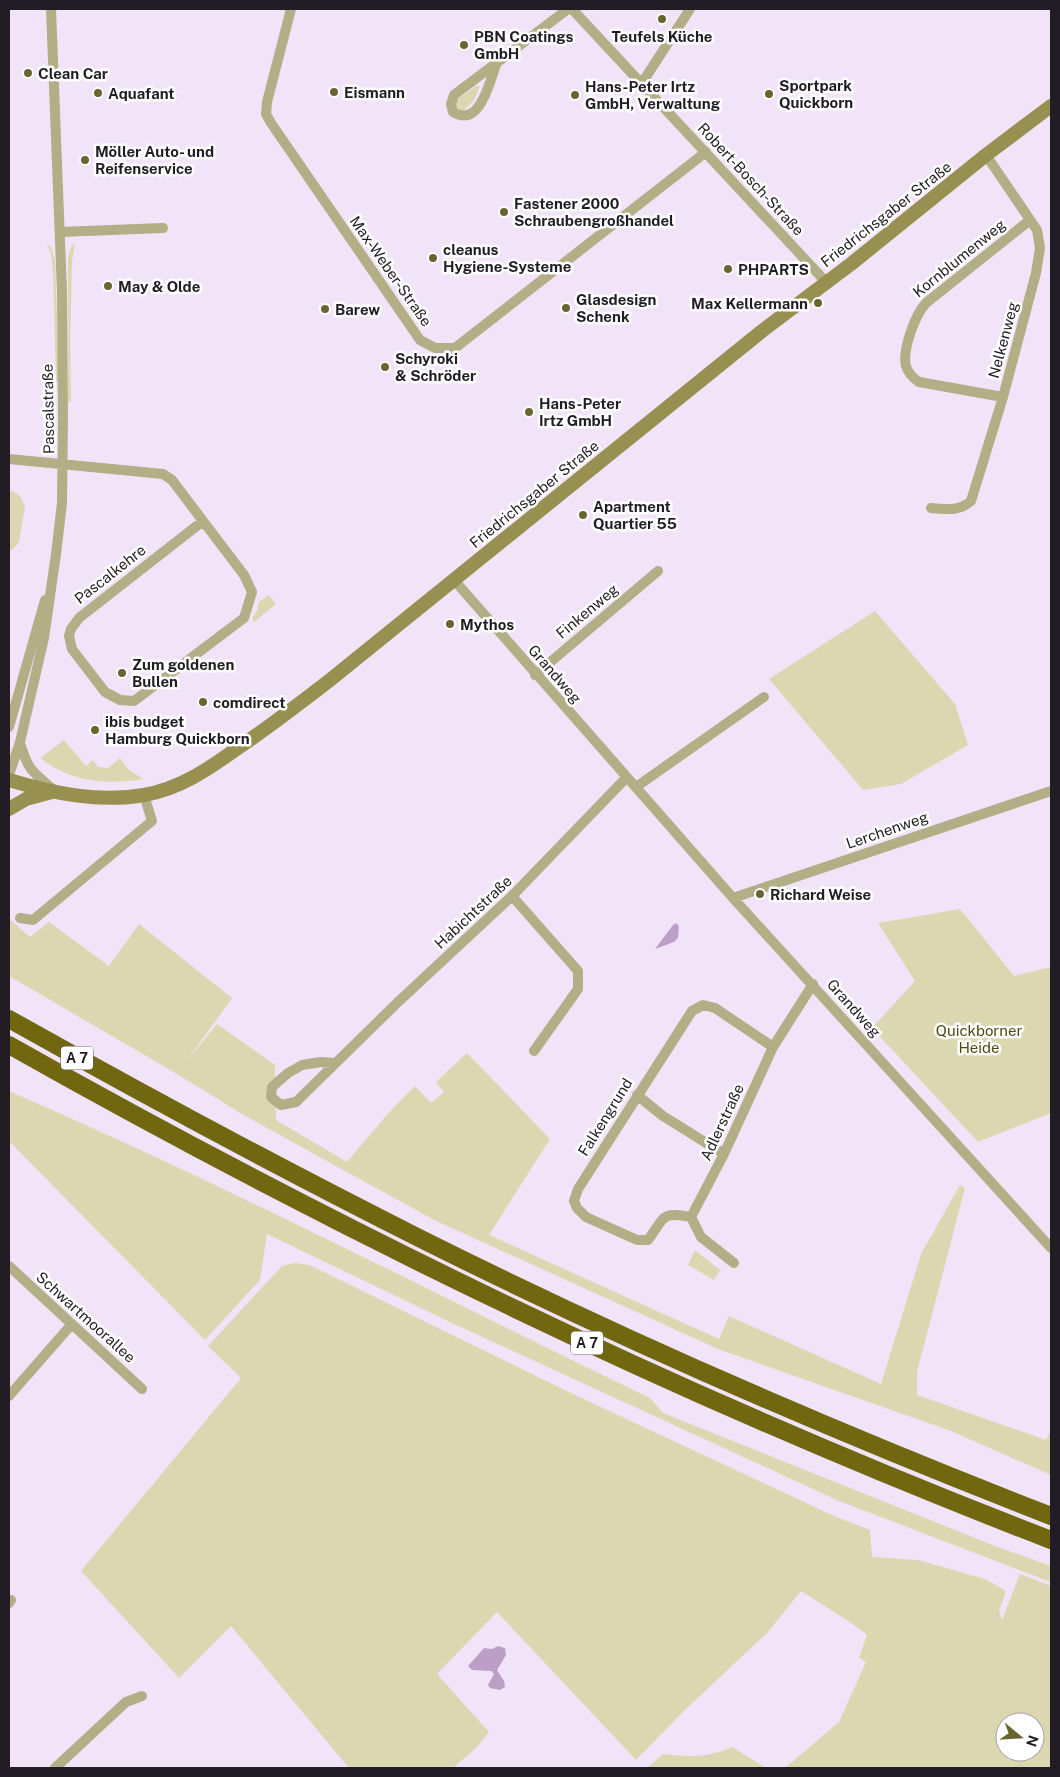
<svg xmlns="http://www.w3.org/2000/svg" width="1060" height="1777" font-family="'Public Sans',sans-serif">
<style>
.green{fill:#dbd7b0;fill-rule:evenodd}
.water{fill:#bc9fc7}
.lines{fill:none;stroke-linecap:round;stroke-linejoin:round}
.minor{stroke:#b2ae85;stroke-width:10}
.secondary{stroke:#979050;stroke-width:14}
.motorway{stroke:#716711;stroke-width:18}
.poi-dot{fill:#6a6430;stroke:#fff;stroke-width:2}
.labels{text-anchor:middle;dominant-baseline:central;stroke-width:5;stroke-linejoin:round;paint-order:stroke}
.shield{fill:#fff;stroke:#646066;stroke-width:1}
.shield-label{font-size:14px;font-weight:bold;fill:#221c24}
.poi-label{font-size:15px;font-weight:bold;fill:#221c24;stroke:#fff;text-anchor:start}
.street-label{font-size:15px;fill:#221c24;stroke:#fff}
.park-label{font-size:15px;fill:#514a10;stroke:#fff}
</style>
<rect width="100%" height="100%" fill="#f2e4f8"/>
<path class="green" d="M 476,86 L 480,86 L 474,100 L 464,110 L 459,110 L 455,103 L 458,99 Z
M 75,242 L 72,262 L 70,341 L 71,402 L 68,402 L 68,258 L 71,247 Z
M 47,244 L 50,246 L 55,259 L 59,381 L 56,381 L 53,271 L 51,255 Z
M 13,491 L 20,496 L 25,506 L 19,542 L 12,550 L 9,550 L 9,492 Z
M 269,595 L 276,604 L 254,622 L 252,618 L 257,611 L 259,602 Z
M 875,611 L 955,704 L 968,745 L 901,784 L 863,790 L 769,679 Z
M 64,740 L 86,766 L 93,760 L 98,767 L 108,768 L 120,758 L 128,769 L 143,779 C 106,785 70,782 40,758 Z
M 960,909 L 1014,976 L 1051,967 L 1051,1113 L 978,1142 L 872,1028 L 915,981 L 878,923 Z
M 9,919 L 30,937 L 49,922 L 109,966 L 139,924 L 232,998 L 186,1062 L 217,1024 L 275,1065 L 276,1120 L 347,1162 L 392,1109 L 415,1086 L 431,1103 L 444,1092 L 436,1082 L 467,1053 L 550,1139 L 489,1235 L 719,1339 L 729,1316 L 881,1384 L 921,1254 L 960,1185 L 965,1188 L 917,1372 L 917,1395 L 1046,1440 L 1051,1430 L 1051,1475 L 951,1431 L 718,1349 L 434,1220 L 242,1114 L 177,1074 L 9,976 Z
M 9,1091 C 226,1185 437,1295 650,1398 L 663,1413 L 995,1546 L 1051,1566 L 1051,1582 L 839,1501 L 454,1324 L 267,1234 L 260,1280 L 205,1340 L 9,1141 Z
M 695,1250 L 720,1270 L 714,1280 L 688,1265 Z
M 295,1263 L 309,1265 L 326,1273 L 573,1394 L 834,1516 L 870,1530 L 872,1557 L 918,1560 L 985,1579 L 1006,1591 L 999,1611 L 1002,1620 L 1020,1574 L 1051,1586 L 1051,1768 L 785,1768 L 839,1722 L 866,1662 L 859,1658 L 867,1635 L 850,1622 L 801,1591 L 767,1633 L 686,1709 L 636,1760 L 497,1612 L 437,1674 L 489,1732 L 477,1747 L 453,1768 L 349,1768 L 231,1626 L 179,1678 L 81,1571 L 241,1378 L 208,1346 L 282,1266 ZM 1005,1722 L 1035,1722 L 1035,1752 L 1005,1752 Z
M 732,1747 L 766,1768 L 647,1768 L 663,1754 C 687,1757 709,1758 732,1747 Z"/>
<path class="water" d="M 676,923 L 679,926 L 678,938 L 674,942 L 655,949 L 673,925 Z
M 498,1646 L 505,1648 L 506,1655 L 497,1670 L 504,1681 L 505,1687 L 500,1690 L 490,1688 L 488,1685 L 494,1674 L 491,1671 L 472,1670 L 468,1666 L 484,1648 L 492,1649 Z"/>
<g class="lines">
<path class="minor" d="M 291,9 L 267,102 L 266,114 L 271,123 L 420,340 L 435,348 L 455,348 L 706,152
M 572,9 L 826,282
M 496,65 C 489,83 480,128 453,112 L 451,104 L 454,95 L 568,9
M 642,83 L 690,9
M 60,232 L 163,228
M 1003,397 L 919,382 C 913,378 908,373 906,366 C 902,350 915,315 926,303 L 1030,220
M 9,459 L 163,474 L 172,480 L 203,521
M 931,508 C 946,509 958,512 971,501 L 1003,397 L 1036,273 L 1040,248 L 1037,230 L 986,155
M 203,521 L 244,575 L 252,592 L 244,618 L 134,701 L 120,700 L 105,692 L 72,649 L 69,636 L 71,629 L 79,618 Z
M 454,580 L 733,898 L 1051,1248
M 535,675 L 658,571
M 9,727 L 45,600
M 20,743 C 28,770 32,772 54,790
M 9,775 L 20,742 L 44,638 L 56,554 L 62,503 L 63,418 L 62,292 L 51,9
M 636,787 L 764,697
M 512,896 L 578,971 L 578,989 L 534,1051
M 733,898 L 1051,791
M 20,918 L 33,920 L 152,821 L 144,795
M 334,1063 L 321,1062 L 302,1065 L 288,1073 L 272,1087 L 271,1097 L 281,1105 L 296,1102 L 398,1002 L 512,896 L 627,777
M 637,1095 L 663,1116 L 724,1154
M 691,1217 C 661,1211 665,1217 648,1240 L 637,1240 L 586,1217 L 577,1208 L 574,1201 L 578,1189 L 692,1011 L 703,1005 L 715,1008 L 773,1047
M 734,1263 L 701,1237 L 691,1217 L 724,1154 L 773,1047 L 813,984
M 9,1266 L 142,1389
M 9,1396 L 71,1325
M 9,1603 L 11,1600
M 55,1768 L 126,1702 L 142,1696"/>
<path class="secondary" d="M 9,780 C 52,793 99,803 144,795 C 179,789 207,770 235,750 C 268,728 299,704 330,680 L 762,331 L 851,264 L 986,155 L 1051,106
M 9,809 L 26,799 L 52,792"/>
<path class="motorway" d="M 9,1019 C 144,1095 280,1168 419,1238 C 625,1341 837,1433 1051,1516
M 9,1045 C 344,1234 692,1402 1051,1540"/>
</g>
<g class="poi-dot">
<circle cx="662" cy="19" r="5"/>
<circle cx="464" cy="45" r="5"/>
<circle cx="28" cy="73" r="5"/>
<circle cx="334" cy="92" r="5"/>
<circle cx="98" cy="93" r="5"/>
<circle cx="769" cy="94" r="5"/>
<circle cx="575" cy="95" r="5"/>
<circle cx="85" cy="160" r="5"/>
<circle cx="504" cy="212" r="5"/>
<circle cx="433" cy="258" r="5"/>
<circle cx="728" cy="269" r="5"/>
<circle cx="108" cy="286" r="5"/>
<circle cx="818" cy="303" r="5"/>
<circle cx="566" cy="308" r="5"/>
<circle cx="325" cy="309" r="5"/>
<circle cx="385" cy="367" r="5"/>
<circle cx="529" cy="412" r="5"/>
<circle cx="583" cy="515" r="5"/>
<circle cx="450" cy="624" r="5"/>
<circle cx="122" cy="673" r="5"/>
<circle cx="203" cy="702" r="5"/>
<circle cx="95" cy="730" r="5"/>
<circle cx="760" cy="894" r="5"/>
</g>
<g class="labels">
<g class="shield">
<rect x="61" y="1046.5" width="32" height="23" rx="4"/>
<rect x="571" y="1331.5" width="32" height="23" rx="4"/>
</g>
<g class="shield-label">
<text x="77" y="1058">A 7</text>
<text x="587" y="1343">A 7</text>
</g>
<g class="poi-label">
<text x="474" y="36">PBN Coatings<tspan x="474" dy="17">GmbH</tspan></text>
<text x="662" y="36" text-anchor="middle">Teufels Küche</text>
<text x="38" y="73">Clean Car</text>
<text x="779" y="85">Sportpark<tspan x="779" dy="17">Quickborn</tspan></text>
<text x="585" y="86">Hans-Peter Irtz<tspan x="585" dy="17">GmbH, Verwaltung</tspan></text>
<text x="344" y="92">Eismann</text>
<text x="108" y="93">Aquafant</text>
<text x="95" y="151">Möller Auto- und<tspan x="95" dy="17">Reifenservice</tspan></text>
<text x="514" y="203">Fastener 2000<tspan x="514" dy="17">Schraubengroßhandel</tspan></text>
<text x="443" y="249">cleanus<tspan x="443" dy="17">Hygiene-Systeme</tspan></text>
<text x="738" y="269">PHPARTS</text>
<text x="118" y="286">May &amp; Olde</text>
<text x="576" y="299">Glasdesign<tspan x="576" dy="17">Schenk</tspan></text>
<text x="808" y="303" text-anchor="end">Max Kellermann</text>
<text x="335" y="309">Barew</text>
<text x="395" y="358">Schyroki<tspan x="395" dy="17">&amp; Schröder</tspan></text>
<text x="539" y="403">Hans-Peter<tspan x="539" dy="17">Irtz GmbH</tspan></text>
<text x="593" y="506">Apartment<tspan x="593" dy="17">Quartier 55</tspan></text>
<text x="460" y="624">Mythos</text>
<text x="132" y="664">Zum goldenen<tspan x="132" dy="17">Bullen</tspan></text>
<text x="213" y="702">comdirect</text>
<text x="105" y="721">ibis budget<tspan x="105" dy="17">Hamburg Quickborn</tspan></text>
<text x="770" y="894">Richard Weise</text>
</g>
<g class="street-label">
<text transform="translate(751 179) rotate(47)">Robert-Bosch-Straße</text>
<text transform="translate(886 214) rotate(-38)">Friedrichsgaber Straße</text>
<text transform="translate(959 258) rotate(-39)">Kornblumenweg</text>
<text transform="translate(391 271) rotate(55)">Max-Weber-Straße</text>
<text transform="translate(1003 340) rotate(-75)">Nelkenweg</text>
<text transform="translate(48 409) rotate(-91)">Pascalstraße</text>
<text transform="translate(534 494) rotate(-39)">Friedrichsgaber Straße</text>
<text transform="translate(110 574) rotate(-38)">Pascalkehre</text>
<text transform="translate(587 611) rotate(-40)">Finkenweg</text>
<text transform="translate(555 674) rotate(49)">Grandweg</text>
<text transform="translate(887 830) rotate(-19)">Lerchenweg</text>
<text transform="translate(473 912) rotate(-43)">Habichtstraße</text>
<text transform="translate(854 1008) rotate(48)">Grandweg</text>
<text transform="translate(605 1117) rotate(-58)">Falkengrund</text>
<text transform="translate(722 1122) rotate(-65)">Adlerstraße</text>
<text transform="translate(86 1317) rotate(42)">Schwartmoorallee</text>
</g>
<g class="park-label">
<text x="979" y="1030">Quickborner<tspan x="979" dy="17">Heide</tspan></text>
</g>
</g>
<rect width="1060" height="1777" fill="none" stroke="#221c24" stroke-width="20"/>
<g transform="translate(1020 1737) rotate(108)"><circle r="24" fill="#ffffff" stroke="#a7a4a7"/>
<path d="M0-4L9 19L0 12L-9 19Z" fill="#6a6430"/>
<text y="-8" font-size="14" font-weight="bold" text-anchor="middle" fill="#221c24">N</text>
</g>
</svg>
